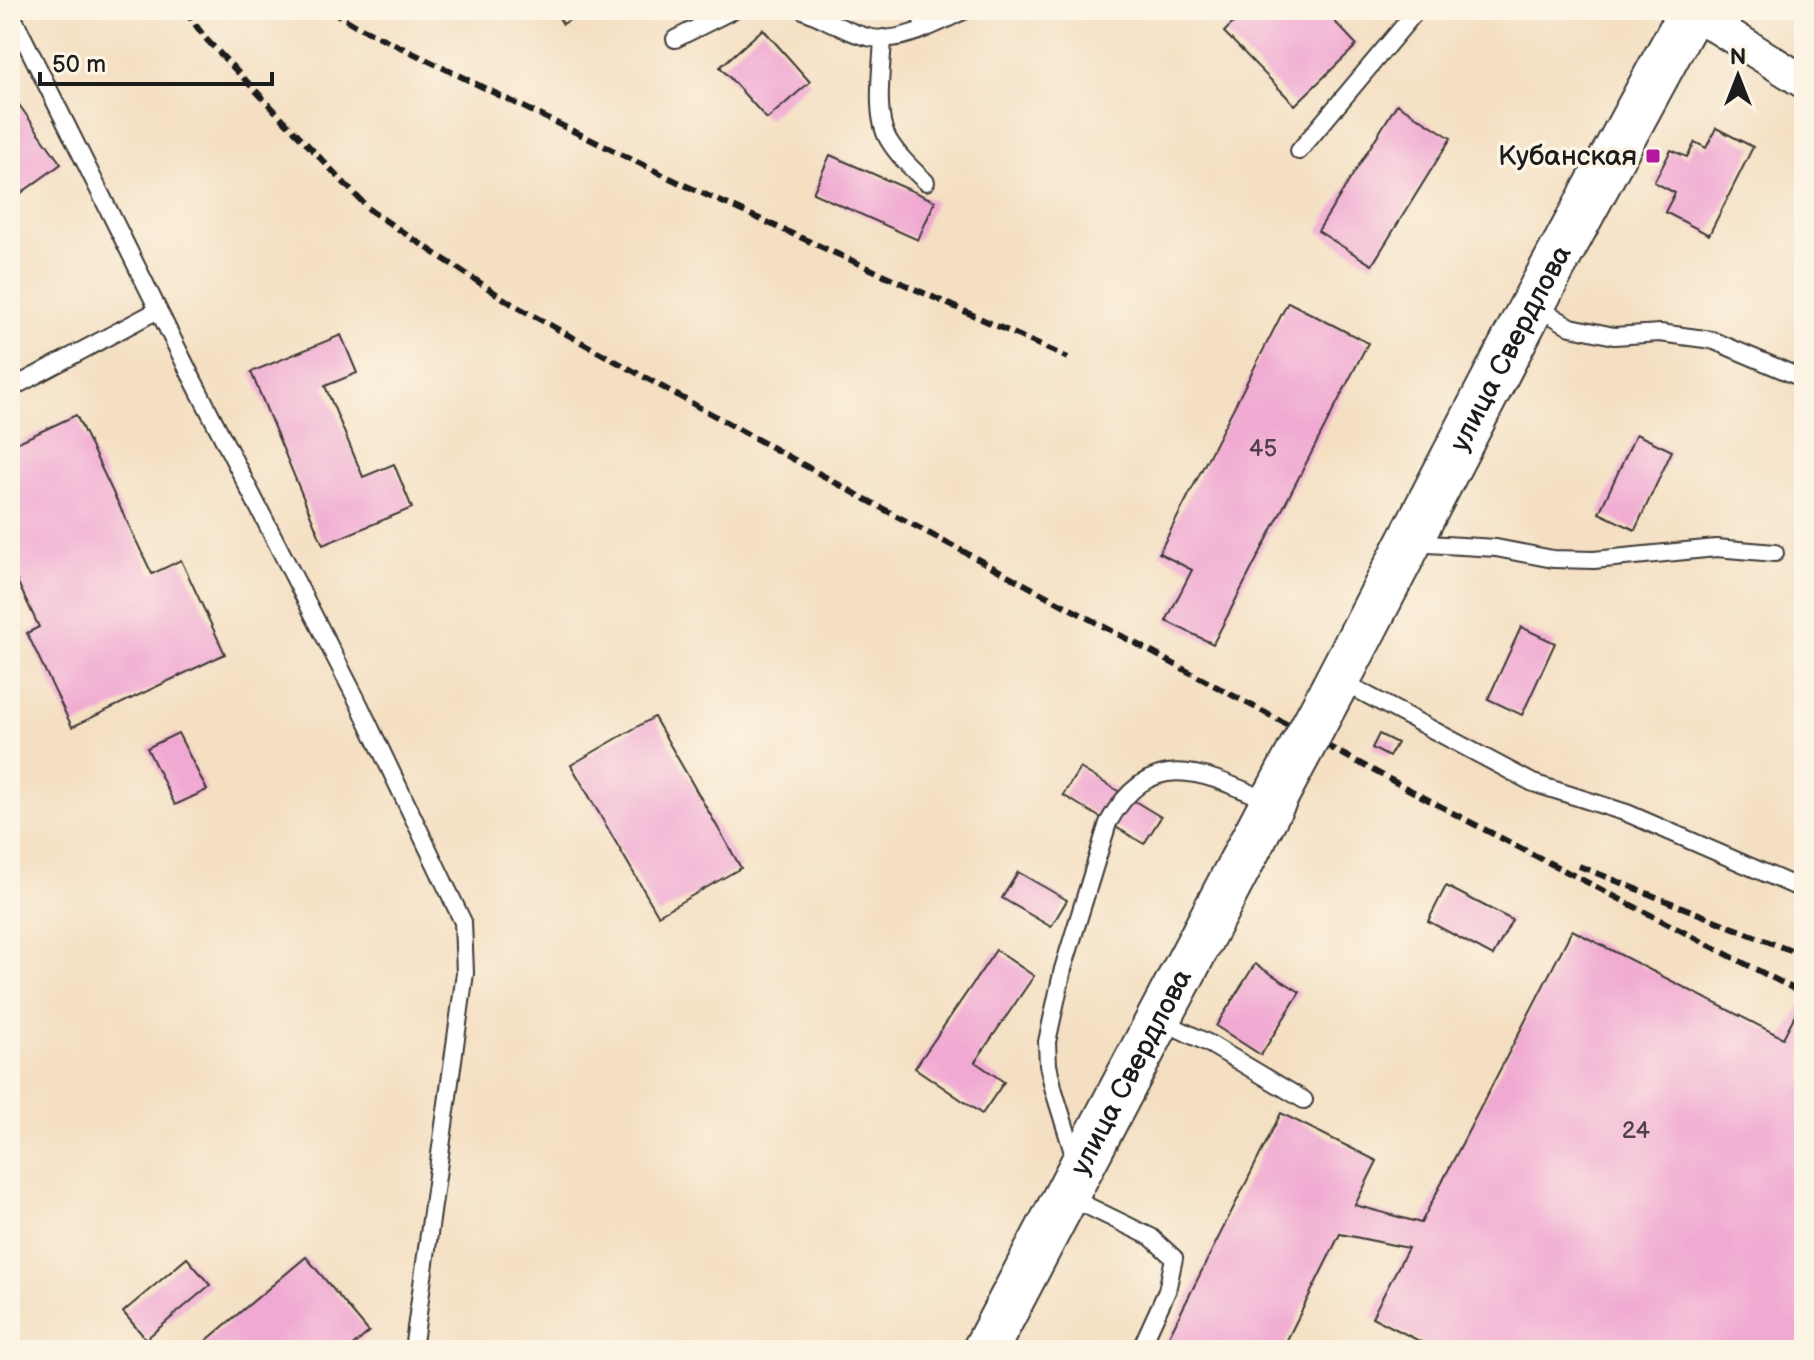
<svg xmlns="http://www.w3.org/2000/svg" width="1814" height="1360" font-family="'Balsamiq Sans',sans-serif">
<style>
.building{fill:#f0a9d2}
.lines{fill:none;stroke-linecap:round;stroke-linejoin:round}
.lane-casing{stroke:#3c3935;stroke-width:20}
.street-casing{stroke:#3c3935;stroke-width:36}
.secondary-casing{stroke:#3c3935;stroke-width:48}
.lane{stroke:#fff;stroke-width:16}
.street{stroke:#fff;stroke-width:32}
.secondary{stroke:#fff;stroke-width:44}
.rail{stroke:#1c1c1c;stroke-width:6;stroke-dasharray:12 6;stroke-linecap:butt}
.secondary-bridge-casing{stroke:#3c3935;stroke-width:48;stroke-linecap:butt}
.secondary-bridge{stroke:#fff;stroke-width:44}
.poi-dot{fill:#b5179e;stroke:#fcf5e5;stroke-width:3}
.labels{text-anchor:middle;dominant-baseline:central;stroke-width:7;stroke-linejoin:round;paint-order:stroke}
.number-label{font-size:24px;fill:#513f4a}
.poi-label{font-size:28px;fill:#1c1c1c;stroke:#fcf5e5;text-anchor:end}
.street-label{font-size:28px;fill:#1c1c1c;stroke:#fcf5e5}
</style>
<rect width="100%" height="100%" fill="#fcf5e5"/>
<filter id="ink" filterUnits="userSpaceOnUse"><feTurbulence type="fractalNoise" baseFrequency=".0125" numOctaves="2"/><feDisplacementMap in="SourceGraphic" scale="16" xChannelSelector="R" yChannelSelector="G"/><feConvolveMatrix kernelMatrix="1 2 1 2 8 2 1 2 1" color-interpolation-filters="sRGB"/></filter>
<filter id="wash" filterUnits="userSpaceOnUse"><feTurbulence type="fractalNoise" baseFrequency=".006" numOctaves="4" result="noise"/><feDisplacementMap in="SourceGraphic" scale="32" xChannelSelector="R" yChannelSelector="G"/><feGaussianBlur stdDeviation="1.8" result="paint"/><feColorMatrix in="noise" values="0 0 0 0 0 0 0 0 0 0 0 0 0 0 0 0 0 1.4 0 .05"/><feComposite in="paint" operator="in"/></filter>
<g filter="url(#wash)">
<rect width="100%" height="100%" fill="#f4dfc2"/>
<g id="blocks">
<path class="building" d="M 554,10 L 585,10 L 563,24 Z
M 1246,10 L 1324,10 L 1357,45 L 1295,105 L 1224,32 Z
M 763,29 L 810,82 L 767,119 L 720,67 Z
M 10,92 L 61,164 L 10,201 Z
M 1397,104 L 1451,138 L 1372,265 L 1318,231 Z
M 1716,128 L 1753,147 L 1709,235 L 1665,212 L 1675,193 L 1654,182 L 1671,150 L 1687,157 L 1695,142 L 1706,148 Z
M 830,155 L 935,201 L 918,240 L 813,193 Z
M 1288,302 L 1368,343 L 1213,644 L 1166,621 L 1192,570 L 1159,553 Z
M 341,335 L 357,373 L 325,386 L 363,477 L 394,464 L 412,508 L 323,545 L 251,372 Z
M 76,415 L 152,574 L 181,560 L 225,654 L 72,727 L 27,633 L 39,627 L 10,566 L 10,446 Z
M 1636,434 L 1672,451 L 1635,530 L 1599,513 Z
M 1521,627 L 1555,643 L 1522,715 L 1488,699 Z
M 654,717 L 741,868 L 658,915 L 571,765 Z
M 178,733 L 207,790 L 175,805 L 147,748 Z
M 1379,734 L 1397,743 L 1389,757 L 1372,748 Z
M 1080,768 L 1161,817 L 1144,844 L 1063,795 Z
M 1018,872 L 1067,900 L 1051,927 L 1002,898 Z
M 1446,886 L 1512,920 L 1493,956 L 1428,921 Z
M 1572,930 L 1783,1038 L 1804,998 L 1804,1350 L 1437,1350 L 1372,1317 L 1408,1248 L 1340,1234 L 1282,1350 L 1162,1350 L 1281,1113 L 1377,1161 L 1355,1205 L 1421,1223 Z
M 996,950 L 1034,976 L 975,1062 L 1004,1082 L 982,1114 L 915,1068 Z
M 1255,964 L 1300,992 L 1261,1055 L 1216,1026 Z
M 306,1257 L 369,1332 L 348,1350 L 195,1350 Z
M 187,1258 L 210,1285 L 146,1339 L 123,1312 Z"/>
</g>
</g>
<g filter="url(#ink)">
<use href="#blocks" fill-opacity="0" stroke="#3c3935" stroke-width="2"/>
<g class="lines">
<defs>
<path id="lane" d="M 803,10 C 825,18 849,34 872,38 C 904,43 938,22 966,10
M 917,10 L 926,28
M 10,11 L 190,374 L 358,702 L 463,922 L 465,973 L 413,1350
M 883,38 C 882,67 874,115 888,139 C 898,156 912,169 926,182
M 675,39 L 733,10
M 1299,151 L 1417,10
M 1534,305 L 1571,327 L 1614,336 L 1660,333 L 1712,340 L 1804,379
M 10,389 L 158,310
M 1411,543 L 1496,548 L 1553,559 L 1594,560 L 1716,548 L 1775,553
M 1339,680 L 1533,783 L 1627,813 L 1804,890
M 1160,1020 L 1208,1043 L 1304,1100
M 1076,1162 L 1054,1091 L 1048,1065 L 1047,1042 L 1063,969 L 1108,823 C 1151,745 1204,773 1269,801
M 1067,1196 L 1151,1237 L 1174,1258 L 1167,1291 L 1140,1350"/>
<path id="street" d="M 1690,10 L 1804,82"/>
<g id="secondary">
<path id="s1" d="M 1334,687 L 1533,304 L 1692,10"/>
<path id="s2" d="M 985,1350 L 1277,794"/>
</g>
</defs>
<use href="#lane" class="lane-casing"/>
<use href="#street" class="street-casing"/>
<use href="#secondary" class="secondary-casing"/>
<use href="#lane" class="lane"/>
<use href="#street" class="street"/>
<use href="#secondary" class="secondary"/>
<path class="rail" d="M 184,10 L 207,40 L 371,211 L 512,304 L 878,506 L 1468,821 L 1804,994
M 330,10 L 355,25 L 682,184 L 1068,358
M 1579,866 L 1804,956"/>
<defs>
<path id="secondary-bridge" d="M 1277,794 L 1334,687"/>
</defs>
<use href="#secondary-bridge" class="secondary-bridge-casing"/>
<use href="#secondary-bridge" class="secondary-bridge"/>
</g>
</g>
<rect class="poi-dot" x="1645" y="148" width="16" height="16" rx="4"/>
<g class="labels">
<g class="number-label">
<text x="1263" y="448">45</text>
<text x="1636" y="1130">24</text>
</g>
<g class="poi-label">
<text x="1637" y="156">Кубанская</text>
</g>
<g class="street-label">
<text stroke="none"><textPath href="#s1" startOffset="382">улица Свердлова</textPath></text>
<text stroke="none"><textPath href="#s2" startOffset="314">улица Свердлова</textPath></text>
</g>
</g>
<rect width="1814" height="1360" fill="none" stroke="#fcf5e5" stroke-width="40"/>
<g transform="translate(1738 76)" stroke="#fcf5e5" stroke-width="6" paint-order="stroke">
<path d="M0-6L14 30L0 20L-14 30Z" fill="#1c1c1c"/>
<text y="-12" font-size="22" font-weight="bold" text-anchor="middle" fill="#1c1c1c">N</text>
</g>
<path d="M40 72v12h232v-12" fill="none" stroke="#1c1c1c" stroke-width="4"/>
<text x="52" y="72" font-size="24" fill="#1c1c1c" stroke="#fcf5e5" stroke-width="6" paint-order="stroke">50 m</text>
</svg>
